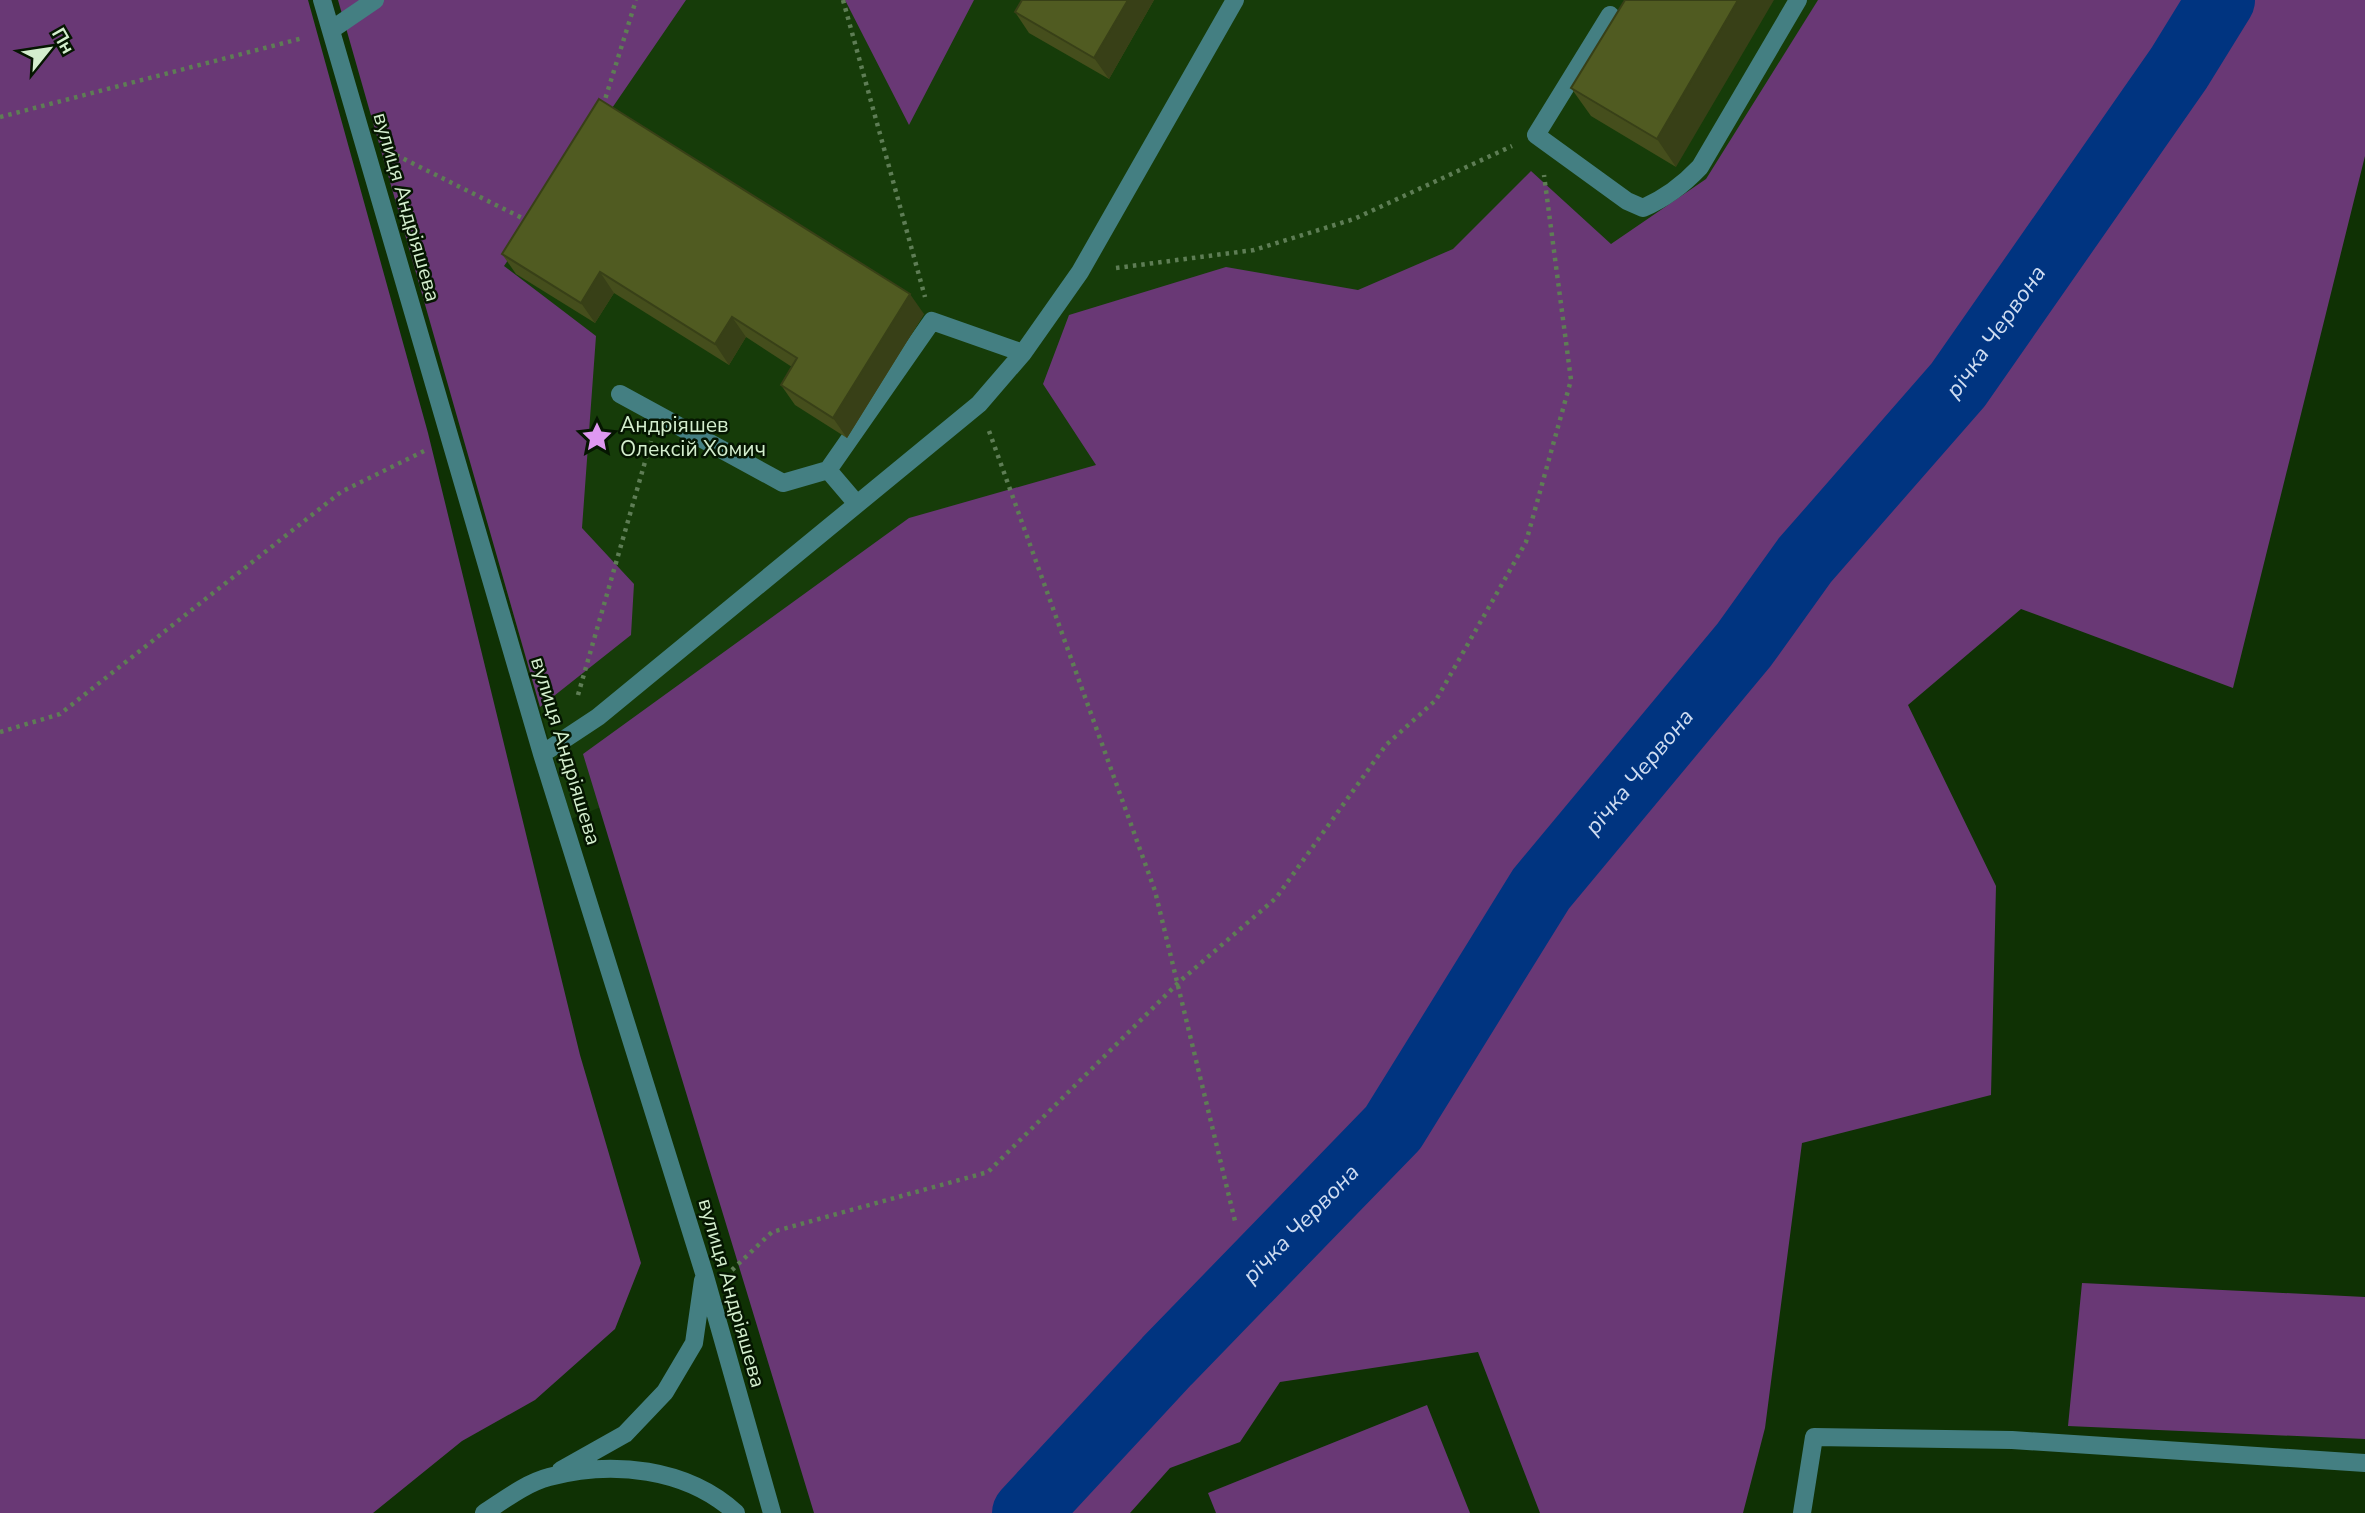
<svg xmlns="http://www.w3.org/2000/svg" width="2365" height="1513" font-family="'Nunito Sans',sans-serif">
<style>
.built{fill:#163c09}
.green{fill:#693875}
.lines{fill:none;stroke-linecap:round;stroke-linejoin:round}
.river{stroke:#003480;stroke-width:68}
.path{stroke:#5e7d55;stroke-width:4.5;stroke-dasharray:3.5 5;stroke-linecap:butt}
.minor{stroke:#447f82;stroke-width:18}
.wall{fill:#454e1c}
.shaded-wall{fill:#384017}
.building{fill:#505b21;stroke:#384017;stroke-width:2}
.labels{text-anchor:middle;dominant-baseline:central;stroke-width:5;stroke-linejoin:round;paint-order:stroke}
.street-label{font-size:21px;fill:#d4eece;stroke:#051601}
.poi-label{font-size:21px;fill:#d4eece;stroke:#051601;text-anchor:start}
.water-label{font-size:23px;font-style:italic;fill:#cedcf1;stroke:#051601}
</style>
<rect width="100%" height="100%" fill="#0f3104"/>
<path class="built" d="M 341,0 L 2100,0 L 1917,279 L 571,819 Z"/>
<path class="green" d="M 0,0 L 308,0 L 428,433 L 580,1055 L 641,1263 L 615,1329 L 535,1400 L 462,1441 L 373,1513 L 0,1513 Z
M 338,0 L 686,0 L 504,266 L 596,336 L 582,528 L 634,584 L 631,635 L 540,707 Z
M 845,0 L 974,0 L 909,125 Z
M 1818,0 L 2365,0 L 2365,156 L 2233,688 L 2021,609 L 1908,705 L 1996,886 L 1991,1095 L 1802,1143 L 1765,1428 L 1743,1513 L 1540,1513 L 1478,1352 L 1280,1382 L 1240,1442 L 1170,1468 L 1130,1513 L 814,1513 L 583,754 L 909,518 L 1096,465 L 1043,384 L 1069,315 L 1226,267 L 1358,290 L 1453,249 L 1531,171 L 1611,244 L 1706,179 Z
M 2082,1283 L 2365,1297 L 2365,1439 L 2068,1426 Z
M 1427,1405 L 1470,1513 L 1216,1513 L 1208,1493 Z"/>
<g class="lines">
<path class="river" id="s1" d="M 1026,1513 L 1167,1361 L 1393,1128 L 1541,889 L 1744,645 L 1805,560 L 1958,385 L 2179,68 L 2221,0"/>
<path class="path" d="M 843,0 L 925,297
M 603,106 L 636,0
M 0,117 L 303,38
M 396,155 L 526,220 L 529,217
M 1116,268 L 1254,250 L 1354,219 L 1512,146
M 989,431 L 1155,891 L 1235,1221
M 578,695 L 651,441
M 0,732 L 60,714 L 341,492 L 424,451
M 732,1270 L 772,1232 L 988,1172 L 1179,982 L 1276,898 L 1386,745 L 1436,700 L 1526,542 L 1571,380 L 1544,175"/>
<path class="minor" d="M 322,0 L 542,754 L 704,1273 L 772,1513
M 1610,15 L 1536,135 L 1627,201 L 1643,208 C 1666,198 1683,185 1700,167 L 1798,0
M 331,30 L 375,0
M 620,394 L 783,483 L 828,470
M 857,504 L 828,470 L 932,321 L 1023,353
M 542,754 L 598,717 L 979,404 L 1023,353 L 1080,272 L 1235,0
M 561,1470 L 625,1434 L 665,1392 L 694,1343 L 703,1280
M 484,1513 C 504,1500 526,1483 549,1477 C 612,1460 687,1468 736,1513
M 1802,1513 L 1814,1437 L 2012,1440 L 2365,1463"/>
</g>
<path class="wall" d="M 1154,0 L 1109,79 L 1029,33 L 1015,12 Z
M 1625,0 L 1676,167 L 1591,116 L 1571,88 Z
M 502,254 L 924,314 L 847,438 L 795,405 L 781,385 L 792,367 L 746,337 L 729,365 L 614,293 L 595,323 L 516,274 Z"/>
<path class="shaded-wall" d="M 1128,0 L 1154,0 L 1109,79 L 1094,58 Z
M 1738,0 L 1774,0 L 1676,167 L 1657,139 Z
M 600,272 L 614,293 L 595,323 L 581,303 Z
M 910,294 L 924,314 L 847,438 L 833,418 Z
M 732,317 L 746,337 L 729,365 L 715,344 Z"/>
<path class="building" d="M 1022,0 L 1128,0 L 1094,58 L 1015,12 Z
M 1625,0 L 1738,0 L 1657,139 L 1571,88 Z
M 599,99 L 910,294 L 833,418 L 781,385 L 797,358 L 732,317 L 715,344 L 600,272 L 581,303 L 502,254 Z"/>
<defs>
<symbol id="sight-bare" viewBox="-9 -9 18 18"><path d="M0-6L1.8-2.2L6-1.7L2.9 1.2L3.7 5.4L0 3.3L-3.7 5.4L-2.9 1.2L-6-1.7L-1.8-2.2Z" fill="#df98f1" stroke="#051601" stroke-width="2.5" paint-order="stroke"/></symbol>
</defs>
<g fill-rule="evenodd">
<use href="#sight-bare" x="575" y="415" width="44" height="44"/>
</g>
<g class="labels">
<g class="street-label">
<text transform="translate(407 207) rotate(74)">вулиця Андріяшева</text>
<text transform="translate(566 751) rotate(73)">вулиця Андріяшева</text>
<text transform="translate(732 1293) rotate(74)">вулиця Андріяшева</text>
</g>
<g class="poi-label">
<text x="620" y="425">Андріяшев<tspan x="620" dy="24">Олексій Хомич</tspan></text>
</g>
<g class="water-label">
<text stroke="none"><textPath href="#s1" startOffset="1533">річка Червона</textPath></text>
<text stroke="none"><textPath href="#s1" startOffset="966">річка Червона</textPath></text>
<text stroke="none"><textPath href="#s1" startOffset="399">річка Червона</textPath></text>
</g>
</g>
<g transform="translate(49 49) rotate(60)" stroke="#051601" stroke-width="5" paint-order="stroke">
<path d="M0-5L12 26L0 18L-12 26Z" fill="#d4eece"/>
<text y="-10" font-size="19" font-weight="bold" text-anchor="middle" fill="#d4eece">Пн</text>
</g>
</svg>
